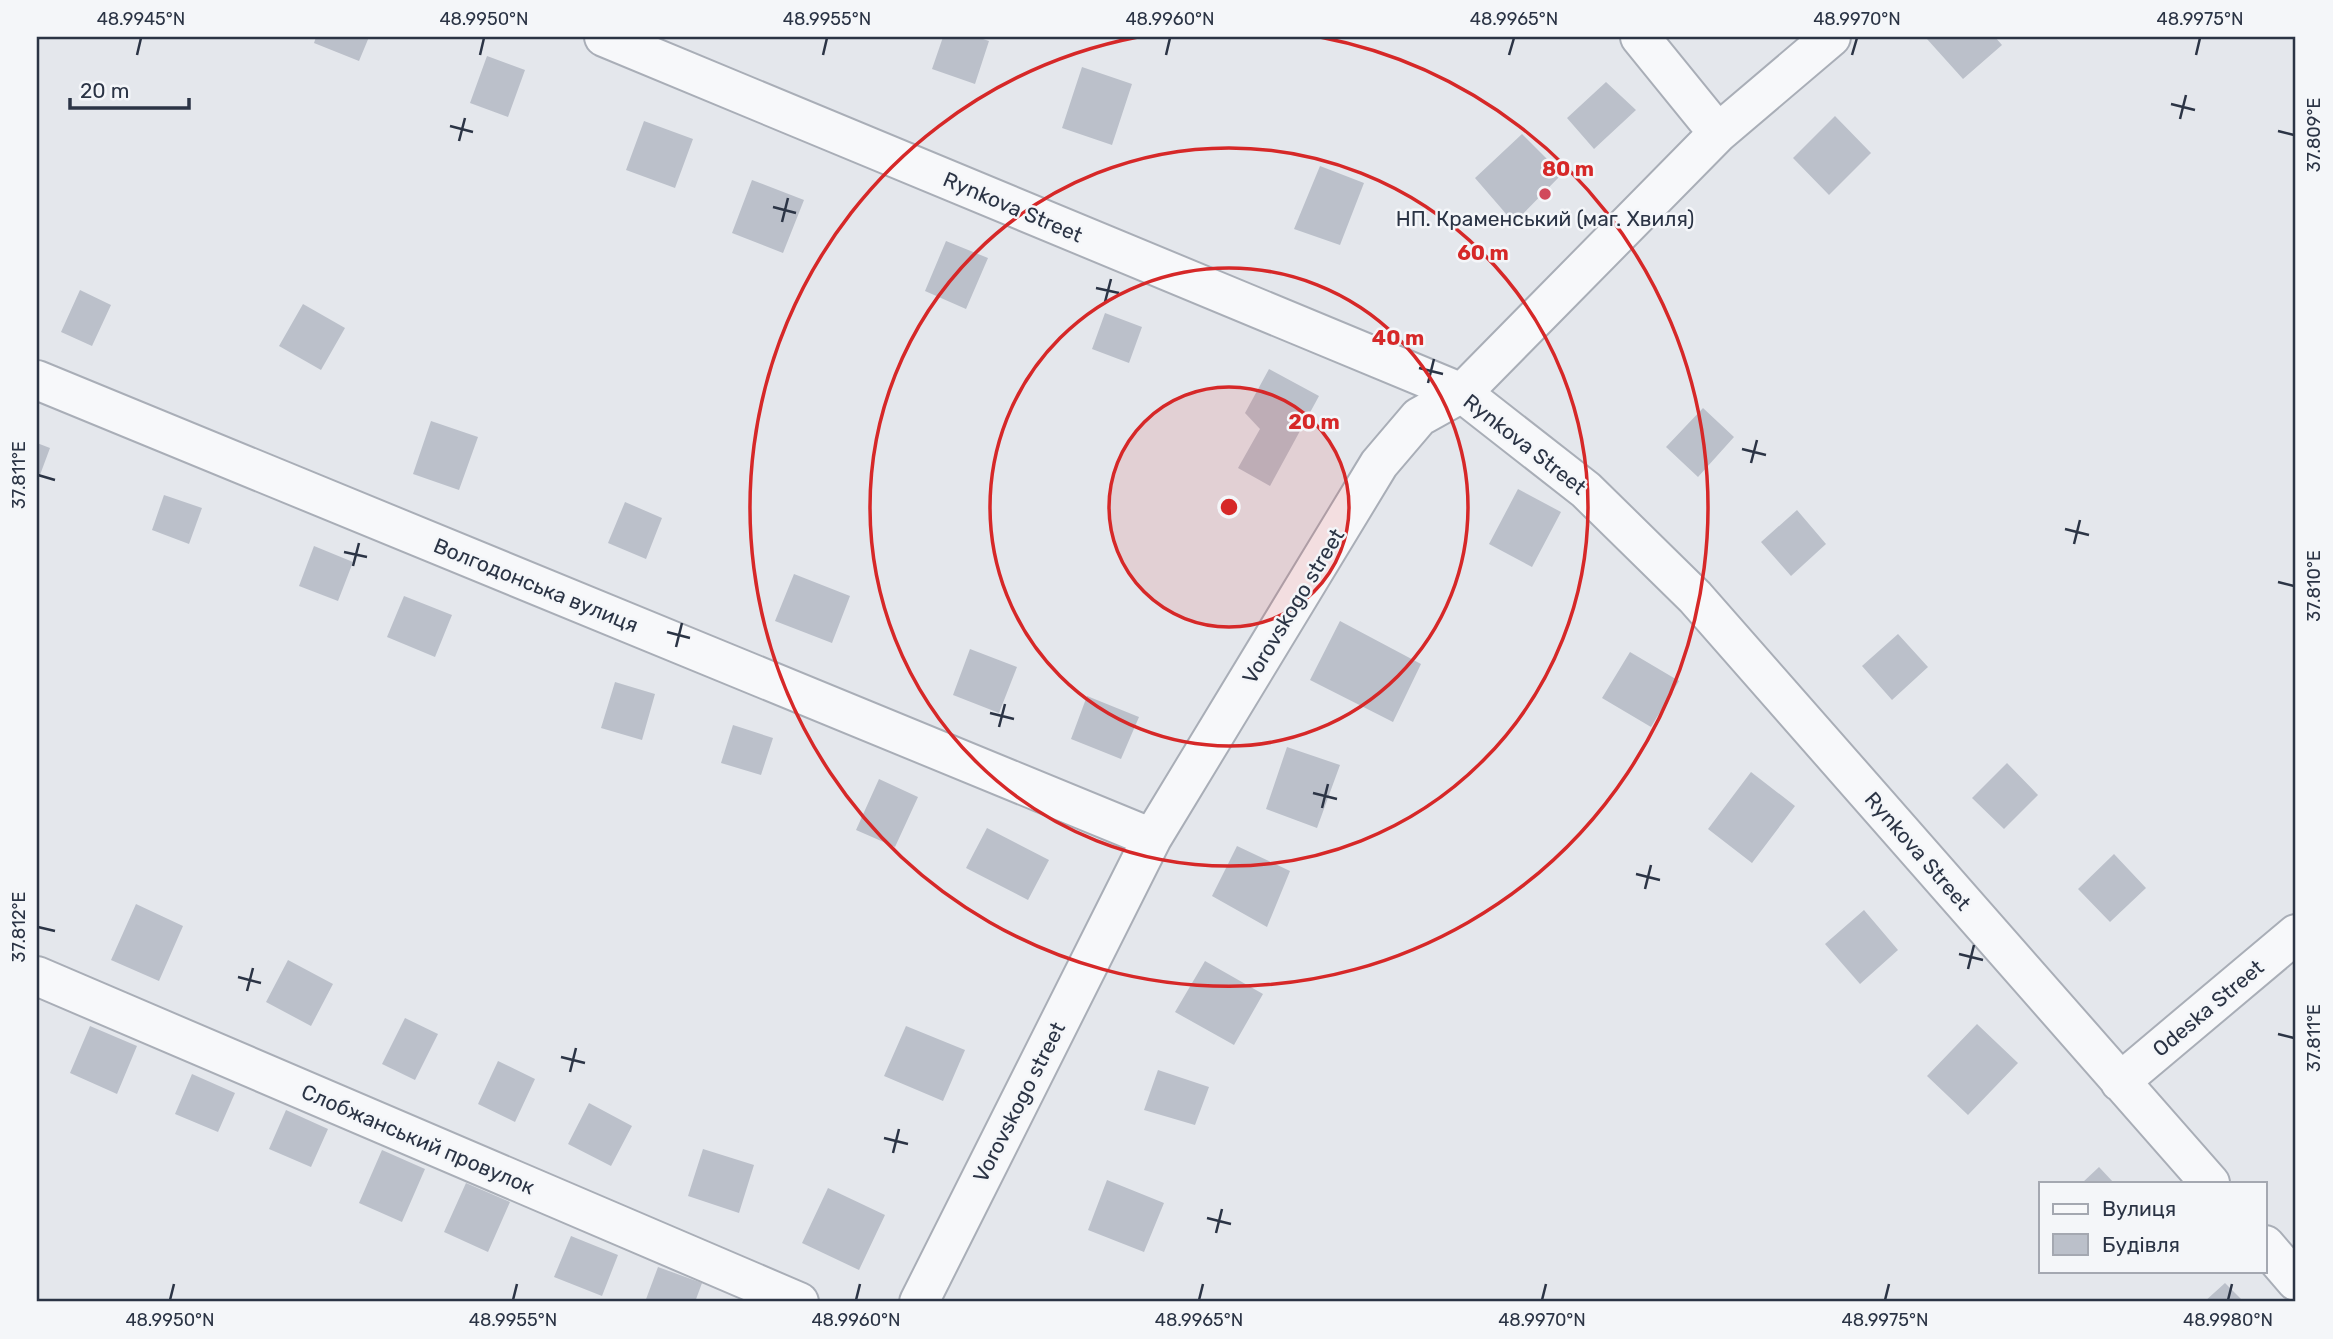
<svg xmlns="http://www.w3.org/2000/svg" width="2333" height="1339" font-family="Rubik,sans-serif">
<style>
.building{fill:#bbc0ca}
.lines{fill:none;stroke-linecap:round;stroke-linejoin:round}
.minor-casing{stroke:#a9aeb7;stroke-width:42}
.minor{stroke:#f7f8fa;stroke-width:38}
.ticks{fill:none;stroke:#2b3445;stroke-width:2.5}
.ring{fill:none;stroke:#d62828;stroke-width:3.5}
.poi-dot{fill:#d1495b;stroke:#f4f6f9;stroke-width:2.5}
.labels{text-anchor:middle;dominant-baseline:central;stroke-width:5;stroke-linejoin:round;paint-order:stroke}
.street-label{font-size:21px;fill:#2b3445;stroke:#f4f6f9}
.poi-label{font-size:21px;fill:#2b3445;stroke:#f4f6f9}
.centre{fill:#d62828;stroke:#f4f6f9;stroke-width:3.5}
.ring-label{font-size:21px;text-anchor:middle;font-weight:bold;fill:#d62828;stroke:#f4f6f9;stroke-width:5;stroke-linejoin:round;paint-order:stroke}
.neatline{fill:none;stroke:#2b3445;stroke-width:2.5}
.ticks-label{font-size:18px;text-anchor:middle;fill:#2b3445}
</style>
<rect width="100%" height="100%" fill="#e4e7ec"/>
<path class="building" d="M 316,37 L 369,37 L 359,61 L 314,43 Z
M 943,37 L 977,37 L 989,41 L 975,84 L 932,69 Z
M 1930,37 L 1995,37 L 2002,45 L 1963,79 L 1927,39 Z
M 487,56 L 525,70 L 508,117 L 470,103 Z
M 1082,67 L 1132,84 L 1112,145 L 1062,128 Z
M 1606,82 L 1636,110 L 1594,149 L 1567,118 Z
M 1835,116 L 1871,153 L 1829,195 L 1793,158 Z
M 644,121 L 693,139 L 675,188 L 626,170 Z
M 1522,134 L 1562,174 L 1514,223 L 1475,178 Z
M 1320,166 L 1364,183 L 1340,245 L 1294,229 Z
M 752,180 L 804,200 L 783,253 L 732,233 Z
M 946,241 L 988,258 L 966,309 L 925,291 Z
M 80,290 L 111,305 L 92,346 L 61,332 Z
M 303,304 L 345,328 L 321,370 L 279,346 Z
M 1105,313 L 1142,327 L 1129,363 L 1092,349 Z
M 1269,369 L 1319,396 L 1270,486 L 1238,468 L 1260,429 L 1245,413 Z
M 1703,408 L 1734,437 L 1698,477 L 1666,447 Z
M 431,421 L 478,437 L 459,490 L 413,474 Z
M 37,443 L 50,448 L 37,483 Z
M 1518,489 L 1561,512 L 1532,567 L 1489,544 Z
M 164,495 L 202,508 L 189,544 L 152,530 Z
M 625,502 L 662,518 L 646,559 L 608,543 Z
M 1797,510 L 1826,544 L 1791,576 L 1761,542 Z
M 314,546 L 353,562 L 338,601 L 299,586 Z
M 794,574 L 850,596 L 832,643 L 775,621 Z
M 404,596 L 452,615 L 435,657 L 387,637 Z
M 1340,621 L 1421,664 L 1393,722 L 1310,680 Z
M 1898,634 L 1928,667 L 1892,700 L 1862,666 Z
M 970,649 L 1017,667 L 999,713 L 953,695 Z
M 1630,652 L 1679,681 L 1651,727 L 1602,698 Z
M 615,682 L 655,694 L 642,740 L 601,728 Z
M 1087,696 L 1139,717 L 1121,759 L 1071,739 Z
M 733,725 L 773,738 L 761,775 L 721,763 Z
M 1287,747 L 1340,765 L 1317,828 L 1266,809 Z
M 2007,763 L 2038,795 L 2004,829 L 1972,798 Z
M 1751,772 L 1795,806 L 1752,863 L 1708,829 Z
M 879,779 L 918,797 L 895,847 L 856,830 Z
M 987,828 L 1049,860 L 1028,900 L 966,868 Z
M 1237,846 L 1290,871 L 1267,927 L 1212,896 Z
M 2114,854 L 2146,888 L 2110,922 L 2078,889 Z
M 136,904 L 183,926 L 159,981 L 111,960 Z
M 1864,910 L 1898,950 L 1860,984 L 1825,944 Z
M 288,960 L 333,984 L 311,1026 L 266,1002 Z
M 1205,961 L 1263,994 L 1234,1045 L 1175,1012 Z
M 405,1018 L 438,1034 L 415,1080 L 382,1064 Z
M 1977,1024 L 2018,1063 L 1968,1115 L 1927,1076 Z
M 90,1026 L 137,1046 L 117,1094 L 70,1073 Z
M 906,1026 L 965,1050 L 943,1101 L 884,1076 Z
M 498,1061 L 535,1079 L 515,1122 L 478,1104 Z
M 1158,1070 L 1209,1087 L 1195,1125 L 1144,1110 Z
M 192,1074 L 235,1093 L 218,1132 L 175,1114 Z
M 589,1103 L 632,1126 L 611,1166 L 568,1144 Z
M 286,1110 L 328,1129 L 311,1167 L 269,1149 Z
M 703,1149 L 754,1165 L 739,1213 L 688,1196 Z
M 382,1150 L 425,1169 L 402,1222 L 359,1203 Z
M 2099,1167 L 2114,1183 L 2082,1183 Z
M 1107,1180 L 1164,1203 L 1144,1252 L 1088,1230 Z
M 466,1183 L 510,1202 L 488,1252 L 444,1232 Z
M 828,1188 L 885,1215 L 859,1270 L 802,1243 Z
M 571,1236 L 618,1255 L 602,1296 L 554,1277 Z
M 658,1267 L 702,1283 L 695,1302 L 645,1302 Z
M 2225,1283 L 2244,1302 L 2204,1302 Z"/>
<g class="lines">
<defs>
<path id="minor" d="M 604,37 L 1462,393 L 1586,490 L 1695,597 L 2210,1183
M 1640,37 L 1718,133
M 37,380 L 1152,838
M 37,976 L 799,1302
M 2120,1082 L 2296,934
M 2265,1245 L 2296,1281
M 919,1302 L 1152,838 L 1379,464 L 1419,417 L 1462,393 L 1718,133 L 1831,37"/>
</defs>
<use href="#minor" class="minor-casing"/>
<use href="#minor" class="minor"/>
</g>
<path class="ticks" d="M 137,55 L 141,38M 480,55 L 484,38M 823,55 L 827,38M 1166,55 L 1170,38M 1509,55 L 1514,38M 1852,55 L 1857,38M 2196,55 L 2200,38M 2171,104 L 2195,110M 2180,119 L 2186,95M 450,126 L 473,132M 2278,131 L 2294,135M 459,141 L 465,118M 773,207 L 796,213M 782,222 L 788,198M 1096,288 L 1119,293M 1105,302 L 1111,279M 1419,368 L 1443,374M 1428,383 L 1434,359M 1742,449 L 1766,455M 1751,463 L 1757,440M 38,475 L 55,480M 2065,529 L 2089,535M 2074,544 L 2080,520M 344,552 L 367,557M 353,566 L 359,543M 2278,582 L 2294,586M 667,632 L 690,638M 676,647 L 682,623M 990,713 L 1014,719M 999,727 L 1005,704M 1313,793 L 1337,799M 1322,808 L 1328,784M 1636,874 L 1660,880M 1645,889 L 1651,865M 38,927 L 55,931M 1959,954 L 1983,960M 1968,969 L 1974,945M 238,977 L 261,983M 247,991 L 253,968M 2278,1034 L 2294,1038M 561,1057 L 585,1063M 570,1072 L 576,1048M 884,1138 L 908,1144M 893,1153 L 899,1129M 1207,1218 L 1231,1224M 1216,1233 L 1222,1209M 170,1300 L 174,1284M 513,1300 L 517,1284M 856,1300 L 860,1284M 1199,1300 L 1203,1284M 1542,1300 L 1546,1284M 1885,1300 L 1889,1284M 2228,1300 L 2232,1284"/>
<circle cx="1229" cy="507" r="120" fill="#d62828" fill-opacity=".12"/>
<g class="ring">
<circle cx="1229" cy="507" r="120"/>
<circle cx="1229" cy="507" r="239"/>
<circle cx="1229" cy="507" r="359"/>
<path d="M1320 37A479 479 0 1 1 1138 37"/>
</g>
<circle class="poi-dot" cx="1545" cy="194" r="7"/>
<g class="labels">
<g class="street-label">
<text transform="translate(1013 207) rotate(23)">Rynkova Street</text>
<text transform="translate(1525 444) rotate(38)">Rynkova Street</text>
<text transform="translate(536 585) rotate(22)">Волгодонська вулиця</text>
<text transform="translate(1293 606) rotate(-59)">Vorovskogo street</text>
<text transform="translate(1918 851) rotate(49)">Rynkova Street</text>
<text transform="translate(2208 1008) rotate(-40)">Odeska Street</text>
<text transform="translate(1019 1102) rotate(-63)">Vorovskogo street</text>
<text transform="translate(418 1139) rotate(23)">Слобжанський провулок</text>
</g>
<g class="poi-label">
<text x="1545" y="218">НП. Краменський (маг. Хвиля)</text>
</g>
</g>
<circle cx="1229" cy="507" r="10" class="centre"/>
<g class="ring-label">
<text x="1568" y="176">80 m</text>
<text x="1483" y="260">60 m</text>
<text x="1398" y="345">40 m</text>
<text x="1314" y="429">20 m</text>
</g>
<rect width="2333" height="1339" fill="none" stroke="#f4f6f9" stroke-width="77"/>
<rect x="2039" y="1182" width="228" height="91" fill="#f4f6f9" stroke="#a4a8b1" stroke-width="2"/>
<rect x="2053" y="1204" width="35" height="10" fill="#f7f8fa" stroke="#a4a8b1" stroke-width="2"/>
<text x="2102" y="1216" font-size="21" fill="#2b3445">Вулиця</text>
<rect x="2053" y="1234" width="35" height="21" fill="#bbc0ca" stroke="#a4a8b1" stroke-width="2"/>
<text x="2102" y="1252" font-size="21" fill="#2b3445">Будівля</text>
<path d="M70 98v10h119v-10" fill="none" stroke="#2b3445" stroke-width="3.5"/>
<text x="80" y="98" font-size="21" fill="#2b3445" stroke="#f4f6f9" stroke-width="5" paint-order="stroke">20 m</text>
<rect x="38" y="38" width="2256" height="1262" class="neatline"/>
<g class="ticks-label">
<text x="141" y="25">48.9945°N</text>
<text x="484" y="25">48.9950°N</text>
<text x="827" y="25">48.9955°N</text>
<text x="1170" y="25">48.9960°N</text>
<text x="1514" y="25">48.9965°N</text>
<text x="1857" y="25">48.9970°N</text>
<text x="2200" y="25">48.9975°N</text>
<text transform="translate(2314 135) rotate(-90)" y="6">37.809°E</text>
<text transform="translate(19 475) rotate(-90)" y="6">37.811°E</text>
<text transform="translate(2314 586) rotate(-90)" y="6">37.810°E</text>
<text transform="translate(19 927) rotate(-90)" y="6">37.812°E</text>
<text transform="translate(2314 1038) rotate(-90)" y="6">37.811°E</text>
<text x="170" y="1326">48.9950°N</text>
<text x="513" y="1326">48.9955°N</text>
<text x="856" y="1326">48.9960°N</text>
<text x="1199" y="1326">48.9965°N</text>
<text x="1542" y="1326">48.9970°N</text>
<text x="1885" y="1326">48.9975°N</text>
<text x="2228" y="1326">48.9980°N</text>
</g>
</svg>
